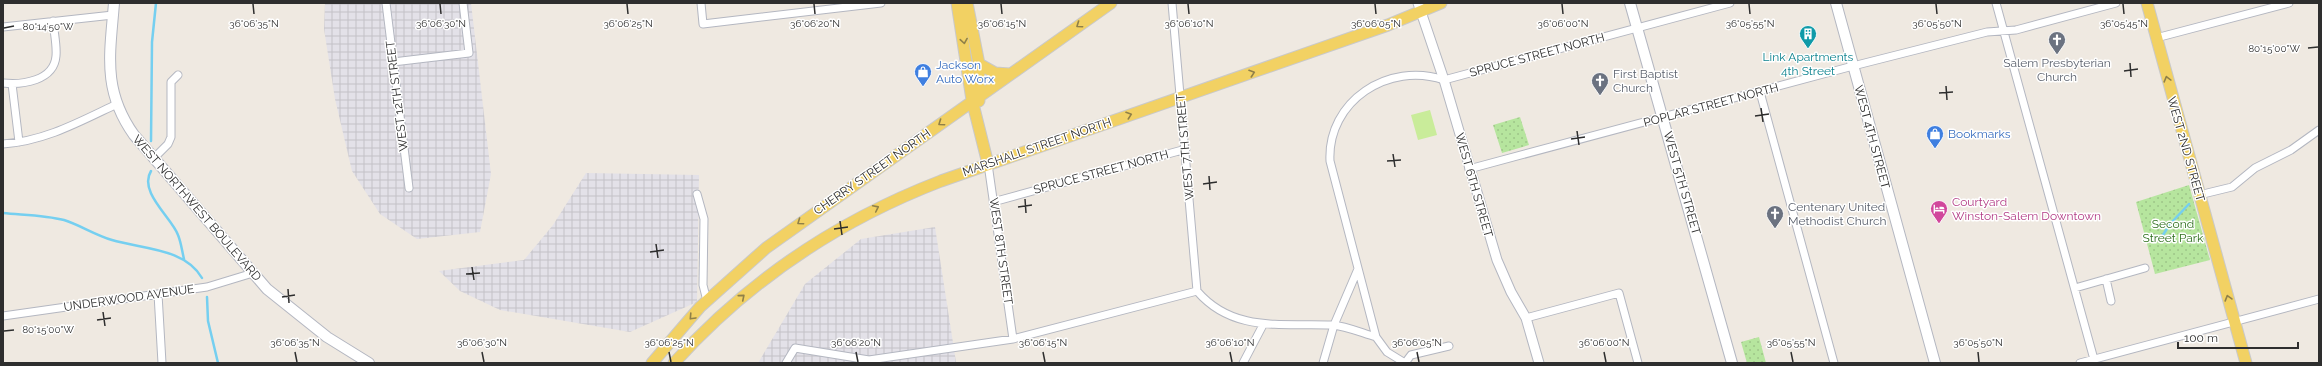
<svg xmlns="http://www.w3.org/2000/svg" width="2322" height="366" font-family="Raleway,sans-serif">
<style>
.industrial{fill:url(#industrial-grid)}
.green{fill:url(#green-dots)}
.pitch{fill:#c9ec9a}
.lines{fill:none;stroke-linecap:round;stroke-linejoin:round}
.stream{stroke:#75cff0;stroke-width:2.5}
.minor-casing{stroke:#b4b7c1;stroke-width:9}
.tertiary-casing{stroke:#b4b7c1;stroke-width:11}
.secondary-casing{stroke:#b4b7c1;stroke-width:12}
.primary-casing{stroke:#c9c9c9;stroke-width:13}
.minor{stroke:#fff;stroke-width:7}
.tertiary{stroke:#fff;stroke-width:9}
.secondary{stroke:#fff;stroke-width:10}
.primary{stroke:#f2d163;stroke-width:11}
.oneway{stroke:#908048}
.ticks{fill:none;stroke:#2e2e2e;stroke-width:1.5}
.labels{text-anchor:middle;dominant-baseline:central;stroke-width:3;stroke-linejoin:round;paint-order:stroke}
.street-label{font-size:12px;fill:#2e2e2e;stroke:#fff}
.culture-label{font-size:12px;fill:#0d838f;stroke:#fff}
.worship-label{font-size:12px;fill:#5b616d;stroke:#fff;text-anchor:start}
.shop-label{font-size:12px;fill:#366cbe;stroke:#fff;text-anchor:start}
.hotel-label{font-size:12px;fill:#b23c85;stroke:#fff;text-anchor:start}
.park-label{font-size:12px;fill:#2c6e1b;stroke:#fff}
.ticks-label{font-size:10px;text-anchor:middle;fill:#2e2e2e;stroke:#fff;stroke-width:3;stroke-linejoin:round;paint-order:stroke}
</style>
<defs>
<pattern id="industrial-grid" width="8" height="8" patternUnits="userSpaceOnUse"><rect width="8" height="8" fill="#e3e1e8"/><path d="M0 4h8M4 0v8" fill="none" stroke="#c3c1c7"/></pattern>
<pattern id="green-dots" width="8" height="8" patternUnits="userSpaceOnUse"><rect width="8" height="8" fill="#b6e59e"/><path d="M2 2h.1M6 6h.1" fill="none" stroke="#9dc588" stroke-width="1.8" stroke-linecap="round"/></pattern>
</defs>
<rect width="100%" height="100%" fill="#efe9e1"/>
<path class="industrial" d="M 325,3 L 471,3 L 491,174 L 480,232 L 417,239 L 380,214 L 352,171 L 335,99 L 324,29 Z
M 586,173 L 699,175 L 697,302 L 630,332 L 500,310 L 460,291 L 439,271 L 524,260 L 553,225 Z
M 935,227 L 956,362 L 758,363 L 805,284 L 861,239 Z"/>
<path class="green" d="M 1520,117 L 1529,145 L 1502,153 L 1493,125 Z
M 2189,185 L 2210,260 L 2155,274 L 2136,202 Z
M 1759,337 L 1766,363 L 1747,363 L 1741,342 Z"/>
<path class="pitch" d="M 1430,110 L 1437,135 L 1418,140 L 1411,115 Z"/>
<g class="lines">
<path class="stream" d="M 151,141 L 152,42 L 156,3
M 151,171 C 138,192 172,218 178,235 C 181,242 182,251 184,259
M 3,213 C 23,215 45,215 64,220 C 80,225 95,235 112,240 C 142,249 185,248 202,278
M 2161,238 L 2170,224 L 2189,204
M 207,297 L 208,321 L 218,363"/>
<defs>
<path id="minor" d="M 386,3 L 409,188
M 701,3 L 703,24 L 881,3
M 1172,3 L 1197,291
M 1996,3 L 2095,363
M 3,27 L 113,15
M 2156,38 L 2289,3
M 393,62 L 469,53 L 463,3
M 3,83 C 22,85 54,81 56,56 C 57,45 54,33 53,21
M 12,84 L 19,142
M 1760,92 L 1834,363
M 3,144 C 45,141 79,122 117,104
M 153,159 L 168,144 L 171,137 L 171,82 L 178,75
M 988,164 L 1013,339
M 1469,169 L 1853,66 L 1987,32 L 2016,30 L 2116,3
M 697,194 L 704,219 L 703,285 L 707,301
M 2199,195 L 2232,187 L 2255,168 L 2291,150 L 2319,130
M 993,202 L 1186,149
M 2106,279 L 2111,301
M 2075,288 L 2145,268
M 1197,291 C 1233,333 1282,323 1332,325 C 1346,326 1362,333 1376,337
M 158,294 L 162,363
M 3,316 L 207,287 L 253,273
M 1526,318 L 1619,293 L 1638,363
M 1449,346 L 1411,355 L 1405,363 L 1387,352 L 1376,337 L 1330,161 C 1327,101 1389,61 1444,80 L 1730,3
M 786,363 L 795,348 L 869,360 L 1013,339 L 1197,291
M 1243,363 L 1263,325
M 1323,363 L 1334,325 L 1358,269
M 2080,363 L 2319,299"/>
<path id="tertiary" d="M 1418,3 L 1444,80 L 1497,260 L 1511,292 L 1526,318 L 1539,363"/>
<path id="secondary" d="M 114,3 C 110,54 102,90 134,135 L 267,289 L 327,337 L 369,363
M 1630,3 L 1732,363
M 1836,3 L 1935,363"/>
<path id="primary" d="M 957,3 L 972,100 L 988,164
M 967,3 L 979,64 L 979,101
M 2147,3 L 2246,363
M 979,64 L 995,73 L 1010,74
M 652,363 L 700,307 L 766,248 L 1111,3
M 674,363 C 748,281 837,221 941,181 L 1388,25 L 1441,3"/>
</defs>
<use href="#minor" class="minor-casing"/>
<use href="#tertiary" class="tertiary-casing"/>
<use href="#secondary" class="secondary-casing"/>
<use href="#primary" class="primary-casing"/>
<use href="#minor" class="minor"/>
<use href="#tertiary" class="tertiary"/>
<use href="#secondary" class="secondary"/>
<use href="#primary" class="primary"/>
</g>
<defs><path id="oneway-chevron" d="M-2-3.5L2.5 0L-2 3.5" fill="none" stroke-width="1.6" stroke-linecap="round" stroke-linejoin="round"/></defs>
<g class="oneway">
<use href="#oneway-chevron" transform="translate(1079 25) rotate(145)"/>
<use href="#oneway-chevron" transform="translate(964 41) rotate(81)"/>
<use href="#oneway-chevron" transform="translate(1252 73) rotate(-19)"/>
<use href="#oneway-chevron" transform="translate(2167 79) rotate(-105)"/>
<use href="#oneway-chevron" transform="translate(1129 115) rotate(-19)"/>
<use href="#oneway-chevron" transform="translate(941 123) rotate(145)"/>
<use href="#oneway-chevron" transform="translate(876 208) rotate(-26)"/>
<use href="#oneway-chevron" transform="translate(800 222) rotate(145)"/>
<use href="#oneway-chevron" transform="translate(742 297) rotate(-40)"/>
<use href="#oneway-chevron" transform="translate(2228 298) rotate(-106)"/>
<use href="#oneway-chevron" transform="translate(692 317) rotate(133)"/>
</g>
<path class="ticks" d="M 253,4 L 254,14M 440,4 L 441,14M 627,4 L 628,14M 814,4 L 815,14M 1001,4 L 1002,14M 1188,4 L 1189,14M 1375,4 L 1376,14M 1562,4 L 1563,14M 1749,4 L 1750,14M 1936,4 L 1937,14M 2123,4 L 2124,14M 4,28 L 14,26M 2308,48 L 2318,47M 2130,63 L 2131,77M 2124,71 L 2138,69M 1946,86 L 1947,100M 1939,93 L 1953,92M 1761,108 L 1763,122M 1755,116 L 1769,114M 1577,131 L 1579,145M 1571,139 L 1585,137M 1393,154 L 1395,167M 1387,161 L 1401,160M 1209,176 L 1210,190M 1203,184 L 1217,182M 1025,199 L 1026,213M 1018,207 L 1032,205M 840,221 L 842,235M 834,229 L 848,227M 656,244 L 658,258M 650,252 L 664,250M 472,267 L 474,280M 466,274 L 480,273M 288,289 L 289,303M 282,297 L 295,295M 103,312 L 105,326M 97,320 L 111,318M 4,331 L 14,330M 295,352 L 297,362M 482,352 L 484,362M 669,352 L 671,362M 856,352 L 858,362M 1043,352 L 1045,362M 1230,352 L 1232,362M 1417,352 L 1419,362M 1604,352 L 1606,362M 1791,352 L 1793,362M 1978,352 L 1979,362"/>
<defs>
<symbol id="building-pin" viewBox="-11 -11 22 30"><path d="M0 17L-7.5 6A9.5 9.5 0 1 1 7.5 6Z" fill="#0f9aa8" stroke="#fff"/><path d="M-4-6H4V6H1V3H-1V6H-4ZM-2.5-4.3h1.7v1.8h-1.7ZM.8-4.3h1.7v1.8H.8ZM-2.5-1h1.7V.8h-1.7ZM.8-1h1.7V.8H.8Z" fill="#fff"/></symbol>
<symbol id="church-pin" viewBox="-11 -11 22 30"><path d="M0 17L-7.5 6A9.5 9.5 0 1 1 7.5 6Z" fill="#6b7280" stroke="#fff"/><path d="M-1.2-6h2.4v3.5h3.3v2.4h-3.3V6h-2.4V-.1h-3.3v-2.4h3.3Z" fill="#fff"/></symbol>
<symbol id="shop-pin" viewBox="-11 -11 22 30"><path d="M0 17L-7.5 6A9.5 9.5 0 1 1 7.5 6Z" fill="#3f7fe0" stroke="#fff"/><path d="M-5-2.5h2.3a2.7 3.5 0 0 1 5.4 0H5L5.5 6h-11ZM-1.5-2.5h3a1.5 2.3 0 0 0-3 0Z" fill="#fff"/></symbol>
<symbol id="hotel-pin" viewBox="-11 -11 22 30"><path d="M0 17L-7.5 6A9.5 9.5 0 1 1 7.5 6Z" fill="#d1479c" stroke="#fff"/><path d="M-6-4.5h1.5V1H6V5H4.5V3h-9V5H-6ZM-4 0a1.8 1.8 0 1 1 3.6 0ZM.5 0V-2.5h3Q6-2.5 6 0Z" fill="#fff"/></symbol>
</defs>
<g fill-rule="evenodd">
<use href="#building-pin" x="1798" y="24" width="20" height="27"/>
<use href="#church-pin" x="2047" y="30" width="20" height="27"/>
<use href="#shop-pin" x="913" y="62" width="20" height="27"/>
<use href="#church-pin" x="1590" y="71" width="20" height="27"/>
<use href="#shop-pin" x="1925" y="124" width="20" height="27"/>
<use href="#hotel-pin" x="1929" y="199" width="20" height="27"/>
<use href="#church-pin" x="1765" y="204" width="20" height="27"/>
</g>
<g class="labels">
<g class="street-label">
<text transform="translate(1537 55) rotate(-15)">SPRUCE STREET NORTH</text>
<text transform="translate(397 96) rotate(-97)">WEST 12TH STREET</text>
<text transform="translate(1711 105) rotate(-15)">POPLAR STREET NORTH</text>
<text transform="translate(1872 137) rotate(75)">WEST 4TH STREET</text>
<text transform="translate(1037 147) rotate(-19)">MARSHALL STREET NORTH</text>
<text transform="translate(1185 147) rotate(-95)">WEST 7TH STREET</text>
<text transform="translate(2186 149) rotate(74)">WEST 2ND STREET</text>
<text transform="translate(872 172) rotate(-35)">CHERRY STREET NORTH</text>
<text transform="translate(1101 172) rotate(-15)">SPRUCE STREET NORTH</text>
<text transform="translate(1682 183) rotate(74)">WEST 5TH STREET</text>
<text transform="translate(1474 185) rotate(74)">WEST 6TH STREET</text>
<text transform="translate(197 208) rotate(49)">WEST NORTHWEST BOULEVARD</text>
<text transform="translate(1001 251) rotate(82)">WEST 8TH STREET</text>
<text transform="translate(129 298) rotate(-8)">UNDERWOOD AVENUE</text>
</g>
<g class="culture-label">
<text x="1808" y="57">Link Apartments<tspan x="1808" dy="14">4th Street</tspan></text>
</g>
<g class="worship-label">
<text x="2057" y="63" text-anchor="middle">Salem Presbyterian<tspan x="2057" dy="14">Church</tspan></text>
<text x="1613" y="74">First Baptist<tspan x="1613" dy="14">Church</tspan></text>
<text x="1788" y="207">Centenary United<tspan x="1788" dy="14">Methodist Church</tspan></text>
</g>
<g class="shop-label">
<text x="936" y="65">Jackson<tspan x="936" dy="14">Auto Worx</tspan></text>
<text x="1948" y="134">Bookmarks</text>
</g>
<g class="hotel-label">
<text x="1952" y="202">Courtyard<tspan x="1952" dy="14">Winston-Salem Downtown</tspan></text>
</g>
<g class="park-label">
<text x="2173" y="224">Second<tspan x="2173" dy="14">Street Park</tspan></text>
</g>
</g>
<g class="ticks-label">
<text x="254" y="27">36°06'35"N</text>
<text x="441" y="27">36°06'30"N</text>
<text x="628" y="27">36°06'25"N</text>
<text x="815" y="27">36°06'20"N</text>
<text x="1002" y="27">36°06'15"N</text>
<text x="1189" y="27">36°06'10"N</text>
<text x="1376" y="27">36°06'05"N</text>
<text x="1563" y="27">36°06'00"N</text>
<text x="1750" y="27">36°05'55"N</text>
<text x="1937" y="27">36°05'50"N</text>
<text x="2124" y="27">36°05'45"N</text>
<text x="48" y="30">80°14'50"W</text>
<text x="2274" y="52">80°15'00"W</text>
<text x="48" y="333">80°15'00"W</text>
<text x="295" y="346">36°06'35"N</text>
<text x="482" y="346">36°06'30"N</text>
<text x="669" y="346">36°06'25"N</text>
<text x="856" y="346">36°06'20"N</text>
<text x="1043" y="346">36°06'15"N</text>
<text x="1230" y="346">36°06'10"N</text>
<text x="1417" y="346">36°06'05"N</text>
<text x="1604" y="346">36°06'00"N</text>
<text x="1791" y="346">36°05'55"N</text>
<text x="1978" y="346">36°05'50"N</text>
</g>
<rect width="2322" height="366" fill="none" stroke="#2e2e2e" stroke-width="8"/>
<path d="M2178 342v6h120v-6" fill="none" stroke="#2e2e2e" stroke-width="2"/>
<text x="2184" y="342" font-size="12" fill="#2e2e2e" stroke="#ffffff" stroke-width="3" paint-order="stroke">100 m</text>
</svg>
